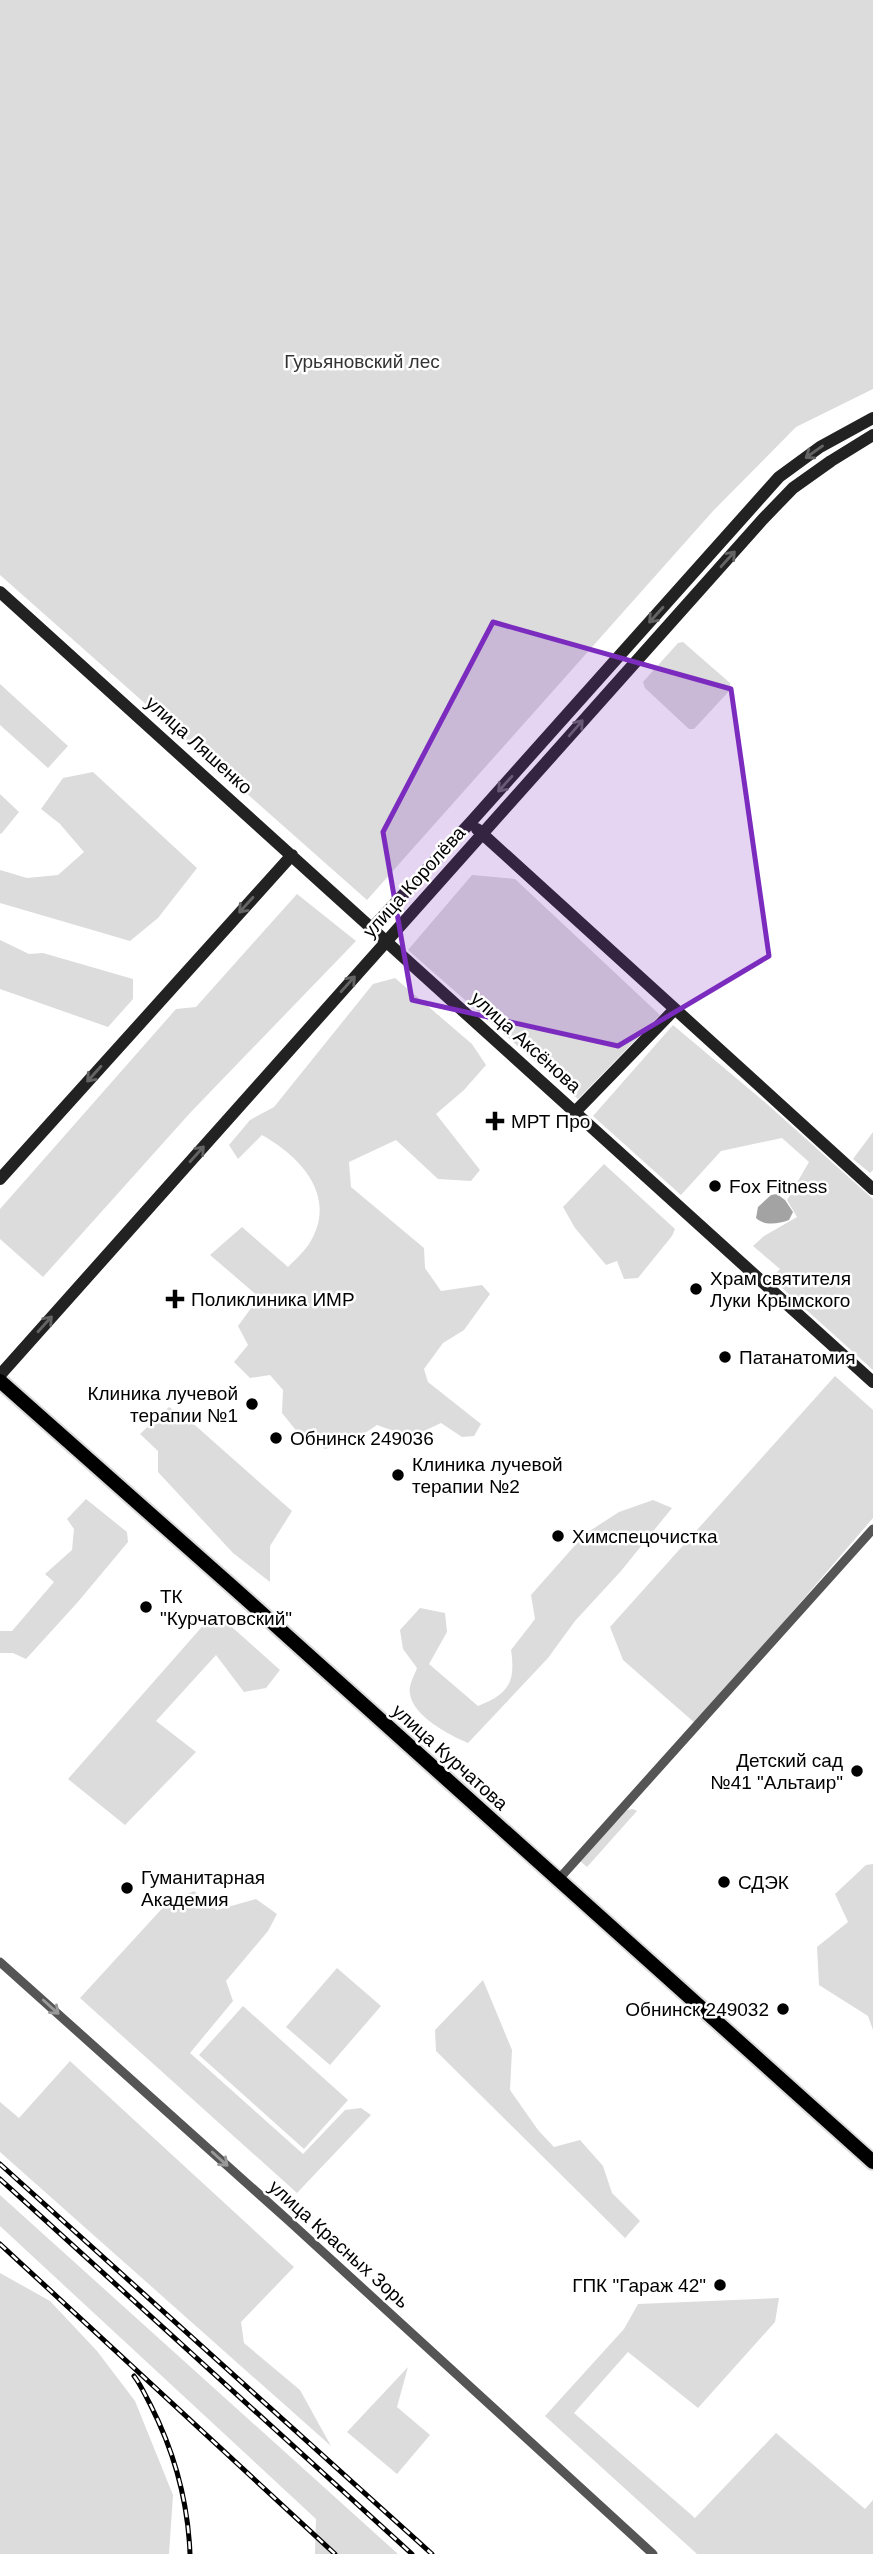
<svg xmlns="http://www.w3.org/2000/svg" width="873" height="2554" font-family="Arial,sans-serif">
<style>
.green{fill:#dcdcdc}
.water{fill:#a3a3a3}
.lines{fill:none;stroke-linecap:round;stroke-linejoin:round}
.primary-casing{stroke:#dbdbdb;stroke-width:18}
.street{stroke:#555;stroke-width:9}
.secondary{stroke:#222;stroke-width:12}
.primary{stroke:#000;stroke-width:14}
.rail-casing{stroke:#000;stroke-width:5}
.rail{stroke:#fff;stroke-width:2.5;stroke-dasharray:8;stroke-linecap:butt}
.oneway{stroke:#646464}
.oneway2{stroke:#999}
.marked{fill:#7b2cbf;fill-opacity:0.2;stroke:#7b2cbf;stroke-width:5;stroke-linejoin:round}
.poi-dot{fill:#000;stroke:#fff;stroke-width:2.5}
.labels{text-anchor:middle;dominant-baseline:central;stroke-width:5;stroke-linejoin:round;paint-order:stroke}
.park-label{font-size:19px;fill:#333;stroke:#fff}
.street-label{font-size:19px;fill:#000;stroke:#fff}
.poi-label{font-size:19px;fill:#000;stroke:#fff;text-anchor:start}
</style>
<rect width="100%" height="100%" fill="#fff"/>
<path class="green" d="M 0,0 L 873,0 L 873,389 L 796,427 L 713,511 L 367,900 L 0,575 Z
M 683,642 L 730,683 L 731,689 L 694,729 L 689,729 L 645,688 L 643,682 L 678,643 Z
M 0,684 L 68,746 L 48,768 L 0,725 Z
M 93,772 L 197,868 L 158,918 L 130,941 L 0,903 L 0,870 L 27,878 L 58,875 L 84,852 L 60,824 L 41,809 L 63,778 Z
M 0,794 L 19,812 L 1,834 L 0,833 Z
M 472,875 L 515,879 L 660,1015 L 578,1099 L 408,950 Z
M 297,894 L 356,941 L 190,1113 L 43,1277 L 0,1239 L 0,1209 L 176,1009 L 196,1007 Z
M 0,940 L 29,954 L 43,953 L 133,979 L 133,999 L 108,1027 L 0,989 Z
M 395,978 L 472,1044 L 486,1065 L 464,1090 L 436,1114 L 480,1170 L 471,1181 L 438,1179 L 396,1140 L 349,1162 L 351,1187 L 424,1248 L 425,1268 L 441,1291 L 482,1285 L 490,1294 L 464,1330 L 443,1343 L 424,1369 L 428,1382 L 481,1424 L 474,1436 L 462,1437 L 441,1423 C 411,1438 408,1436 377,1425 L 359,1437 L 325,1449 L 299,1434 L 282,1413 L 283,1390 L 270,1375 L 250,1378 L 234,1362 L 248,1345 L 238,1326 L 259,1297 L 210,1255 L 242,1227 L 288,1267 C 296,1259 308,1248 313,1237 C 335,1193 299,1156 262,1135 L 238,1159 L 229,1145 L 250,1120 L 274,1107 L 373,984 Z
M 673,1025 L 767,1104 L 873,1199 L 873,1370 L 771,1278 L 780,1269 L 753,1246 L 764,1236 L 797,1217 L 787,1200 L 809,1162 L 782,1138 L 721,1151 L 681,1195 L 593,1116 Z
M 873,1132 L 873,1170 L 870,1173 L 853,1159 Z
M 604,1164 L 675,1229 L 672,1236 L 638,1278 L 624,1279 L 617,1261 L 606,1265 L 575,1228 L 563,1207 Z
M 835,1376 L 873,1410 L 873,1518 L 696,1724 L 623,1660 L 610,1627 Z
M 169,1407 L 188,1419 L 292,1511 L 270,1546 L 270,1582 L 233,1553 L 158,1472 L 158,1451 L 140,1434 Z
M 86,1499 L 127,1532 L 128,1542 L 77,1603 L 26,1659 L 13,1653 L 0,1653 L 0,1631 L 12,1631 L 54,1582 L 45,1574 L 72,1550 L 74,1529 L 67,1519 Z
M 653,1500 L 672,1508 L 621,1571 L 575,1621 L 548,1658 L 468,1743 C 449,1735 413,1716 410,1694 C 408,1686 414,1676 417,1668 L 403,1649 L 400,1630 L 420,1608 L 445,1613 L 447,1632 L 429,1664 L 478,1706 C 508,1694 516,1683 511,1650 L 535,1619 L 531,1595 L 585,1534 L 619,1512 Z
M 215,1612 L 280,1670 L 266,1688 L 244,1692 L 216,1655 L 156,1721 L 196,1752 L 125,1825 L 68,1779 Z
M 633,1809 L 637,1811 L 587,1867 L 580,1861 L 627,1810 Z
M 873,1864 L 873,2030 L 868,2016 L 819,1985 L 817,1947 L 848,1922 L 835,1894 L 866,1865 Z
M 194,1891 L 217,1910 L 256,1899 L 277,1914 L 268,1931 L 226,1981 L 233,2001 L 190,2053 L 303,2154 L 345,2110 L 361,2108 L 371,2115 L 297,2193 L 80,1998 L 168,1902 Z
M 337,1968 L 381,2006 L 330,2065 L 286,2027 Z
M 483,1980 L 512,2050 L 510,2090 L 538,2130 L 554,2147 L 580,2140 L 603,2166 L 612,2193 L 640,2221 L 625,2238 L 436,2051 L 435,2030 Z
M 243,2006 L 348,2100 L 304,2149 L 199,2055 Z
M 70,2061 L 294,2267 L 241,2322 L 244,2343 L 300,2390 L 331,2446 L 0,2152 L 0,2102 L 19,2118 Z
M 0,2195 L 398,2554 L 315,2554 L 316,2519 L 0,2226 Z
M 0,2273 L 50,2301 L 97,2351 L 135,2401 L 173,2495 L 169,2554 L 0,2554 Z
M 779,2298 L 775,2322 L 698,2408 L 628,2352 L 574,2413 L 695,2518 L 776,2433 L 865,2509 L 873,2500 L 873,2554 L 697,2554 L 545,2416 L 624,2329 L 638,2304 Z
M 408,2367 L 397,2407 L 430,2435 L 397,2474 L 347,2432 Z"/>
<path class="water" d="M 777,1194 L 785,1200 L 793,1212 L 789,1220 C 778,1224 764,1226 756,1218 L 758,1207 L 771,1195 Z"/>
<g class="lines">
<defs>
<path id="primary" d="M 0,1381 L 236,1590 L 873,2162"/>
</defs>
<use href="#primary" class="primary-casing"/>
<path class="street" d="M 558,1880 L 873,1529
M 0,1962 L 289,2221 L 653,2554"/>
<path class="secondary" d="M 0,592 L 873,1382
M 477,829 L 873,1189
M 372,928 L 470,823 L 779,477 L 820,447 L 873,418
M 575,1112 L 675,1009
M 0,1179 L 292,855
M 0,1375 L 763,519 L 793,488 L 831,461 L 873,435"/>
<use href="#primary" class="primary"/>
<defs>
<path id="rail" d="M 0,2164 L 432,2554
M 0,2179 L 412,2554
M 0,2244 L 335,2554
M 134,2376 C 141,2385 145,2395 150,2404 C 174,2451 188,2501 190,2554"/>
</defs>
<use href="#rail" class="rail-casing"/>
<use href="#rail" class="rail"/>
</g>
<defs><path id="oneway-shaft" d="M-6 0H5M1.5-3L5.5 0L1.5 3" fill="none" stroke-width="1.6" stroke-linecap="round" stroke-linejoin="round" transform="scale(1.75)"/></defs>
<g class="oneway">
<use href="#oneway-shaft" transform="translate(814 452) rotate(145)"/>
<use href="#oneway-shaft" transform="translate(728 559) rotate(-48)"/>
<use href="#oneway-shaft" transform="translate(656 615) rotate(132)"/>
<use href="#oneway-shaft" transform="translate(576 728) rotate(-49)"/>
<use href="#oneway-shaft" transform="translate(505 784) rotate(132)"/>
<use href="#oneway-shaft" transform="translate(246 905) rotate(132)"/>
<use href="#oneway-shaft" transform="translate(348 984) rotate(-48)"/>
<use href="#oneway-shaft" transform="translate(94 1074) rotate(132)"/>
<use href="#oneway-shaft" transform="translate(197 1154) rotate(-48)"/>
<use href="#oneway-shaft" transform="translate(45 1324) rotate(-48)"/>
</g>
<g class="oneway2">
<use href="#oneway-shaft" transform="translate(51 2007) rotate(42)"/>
<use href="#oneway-shaft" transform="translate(220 2159) rotate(42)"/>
</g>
<path class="marked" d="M 493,622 L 731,689 L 769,956 L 618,1046 L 412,1000 L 383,832 Z"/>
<g class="poi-dot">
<path d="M491.5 1110.5h7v7h7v7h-7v7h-7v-7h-7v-7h7z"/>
<circle cx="715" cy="1186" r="7"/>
<circle cx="696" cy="1289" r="7"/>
<path d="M171.5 1288.5h7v7h7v7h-7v7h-7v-7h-7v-7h7z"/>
<circle cx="725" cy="1357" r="7"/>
<circle cx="252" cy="1404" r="7"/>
<circle cx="276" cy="1438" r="7"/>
<circle cx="398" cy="1475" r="7"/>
<circle cx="558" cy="1536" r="7"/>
<circle cx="146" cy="1607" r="7"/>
<circle cx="857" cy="1771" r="7"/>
<circle cx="724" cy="1882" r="7"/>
<circle cx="127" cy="1888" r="7"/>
<circle cx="783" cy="2009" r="7"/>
<circle cx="720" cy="2285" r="7"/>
</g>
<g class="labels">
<g class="park-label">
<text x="362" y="361">Гурьяновский лес</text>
</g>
<g class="street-label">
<text transform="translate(199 745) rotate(42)">улица Ляшенко</text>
<text transform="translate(414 882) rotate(-48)">улица Королёва</text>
<text transform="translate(526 1042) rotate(42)">улица Аксёнова</text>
<text transform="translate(450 1757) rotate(42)">улица Курчатова</text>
<text transform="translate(339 2244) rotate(42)">улица Красных Зорь</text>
</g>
<g class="poi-label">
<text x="511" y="1121">МРТ Про</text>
<text x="729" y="1186">Fox Fitness</text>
<text x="710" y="1278">Храм святителя<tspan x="710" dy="22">Луки Крымского</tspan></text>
<text x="191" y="1299">Поликлиника ИМР</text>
<text x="739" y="1357">Патанатомия</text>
<text x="238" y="1393" text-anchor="end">Клиника лучевой<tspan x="238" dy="22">терапии №1</tspan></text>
<text x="290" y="1438">Обнинск 249036</text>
<text x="412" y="1464">Клиника лучевой<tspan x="412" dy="22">терапии №2</tspan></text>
<text x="572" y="1536">Химспецочистка</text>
<text x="160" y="1596">ТК<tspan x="160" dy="22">"Курчатовский"</tspan></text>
<text x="843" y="1760" text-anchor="end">Детский сад<tspan x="843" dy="22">№41 "Альтаир"</tspan></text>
<text x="141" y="1877">Гуманитарная<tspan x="141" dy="22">Академия</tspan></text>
<text x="738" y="1882">СДЭК</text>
<text x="769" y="2009" text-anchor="end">Обнинск 249032</text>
<text x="706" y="2285" text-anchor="end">ГПК "Гараж 42"</text>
</g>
</g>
</svg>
